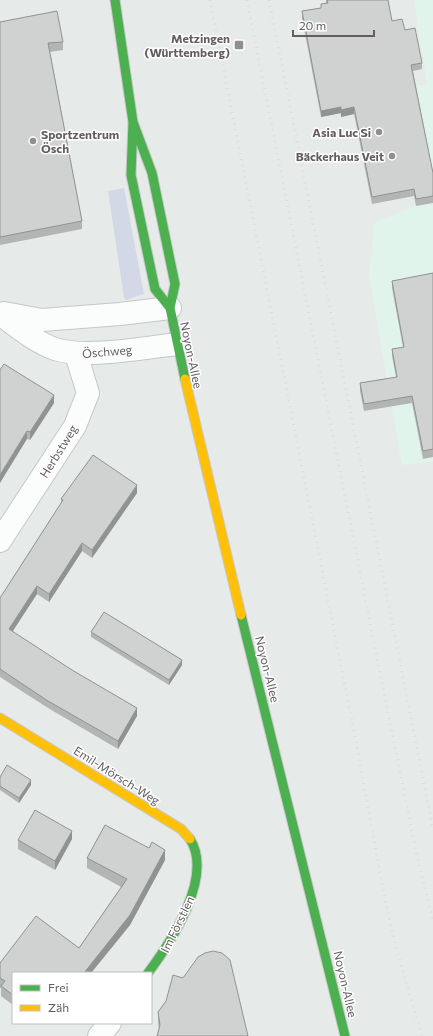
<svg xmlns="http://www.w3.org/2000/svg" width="433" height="1036" font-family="Commissioner,sans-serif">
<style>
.commercial{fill:#e0f4ec}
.green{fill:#d2d8e6}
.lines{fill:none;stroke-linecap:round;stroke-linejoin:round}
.street-casing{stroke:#c7c7c7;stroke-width:24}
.fast-casing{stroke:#c8c8c8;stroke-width:11}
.slow-casing{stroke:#c8c8c8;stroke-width:11}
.street{stroke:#fbfcfc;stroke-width:22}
.fast{stroke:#4caf50;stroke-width:9}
.slow{stroke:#ffc107;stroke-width:9}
.rail{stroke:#dcdcdb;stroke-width:3;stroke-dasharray:1 5;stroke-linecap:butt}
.wall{fill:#b2b5b3}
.shaded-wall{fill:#919392}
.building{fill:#cfd2d0;stroke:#919392}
.poi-dot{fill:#918e91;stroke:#fff;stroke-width:1.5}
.labels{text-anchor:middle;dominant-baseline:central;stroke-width:3;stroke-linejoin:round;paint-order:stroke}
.poi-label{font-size:12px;font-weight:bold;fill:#635c61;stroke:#fff;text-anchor:end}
.street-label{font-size:12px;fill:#635c61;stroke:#fff}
</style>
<rect width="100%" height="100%" fill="#e6ebe9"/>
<path class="commercial" d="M 414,0 L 433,0 L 433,194 L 413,87 L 427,84 Z
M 433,199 L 433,461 L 402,465 L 369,276 L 374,223 Z"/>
<path class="green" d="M 124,188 L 144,294 L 126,300 L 124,298 L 108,191 Z"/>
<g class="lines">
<defs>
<path id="street" d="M 4,313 L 42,320 L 120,314 L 170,308
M 0,314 C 16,326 35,342 55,349 C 85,359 144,348 177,344
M 0,541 L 75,426 L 88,393 L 76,354
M 99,1036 L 110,1023"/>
<path id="fast" d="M 115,0 L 133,122 L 131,175 L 155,289 L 170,308
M 133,122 L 152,173 L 175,284 L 170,308 L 185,379
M 241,615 L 345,1036
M 148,973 C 171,942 214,877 190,839"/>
<path id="slow" d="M 185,379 L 241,615
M 0,718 L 181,829 L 190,839"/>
</defs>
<use href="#street" class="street-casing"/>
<use href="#fast" class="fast-casing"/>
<use href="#slow" class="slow-casing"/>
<use href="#street" class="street"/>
<use href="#fast" class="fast"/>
<use href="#slow" class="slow"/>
<path class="rail" d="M 210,0 L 357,747 L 384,895 L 394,940 L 422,1036
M 247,0 L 369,618 L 416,851 L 433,921
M 269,0 L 433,829"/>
</g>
<path class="wall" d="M 326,0 L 388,0 L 392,21 L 405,30 L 422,63 L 422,69 L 413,71 L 433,173 L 433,203 L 416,206 L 414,196 L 372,204 L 354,114 L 341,117 L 341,113 L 321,117 L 302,18 L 302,11 L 321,8 L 321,4 L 326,3 Z
M 0,22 L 63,42 L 63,50 L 50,52 L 82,221 L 82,229 L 0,245 Z
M 433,273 L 433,457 L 423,459 L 412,403 L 364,411 L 360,391 L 360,383 L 396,377 L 392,356 L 392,349 L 403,347 L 392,288 L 392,281 Z
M 0,370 L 54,403 L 30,440 L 27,439 Z
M 137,493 L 92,558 L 82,551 L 49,602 L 37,594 L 12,631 L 137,716 L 118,749 L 48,708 L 0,677 L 0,598 L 61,503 L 61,499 Z
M 91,632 L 182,665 L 169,685 L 91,637 Z
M 0,777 L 31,785 L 19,803 L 0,790 Z
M 72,839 L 55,870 L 18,849 L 18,840 Z
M 87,858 L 165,860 L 130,925 L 91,973 L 13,973 L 13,1005 L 1,996 L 1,988 L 0,988 L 0,963 L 79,948 L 121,887 L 87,868 Z
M 166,1001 L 159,1029 L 158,1023 L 158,1012 Z"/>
<path class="shaded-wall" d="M 341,107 L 341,113 L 321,117 L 321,111 Z
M 354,107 L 354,114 L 341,117 L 341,110 Z
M 54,395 L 54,403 L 30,440 L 30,432 Z
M 27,431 L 27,439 L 0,483 L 0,475 Z
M 137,485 L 137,493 L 92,558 L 92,550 Z
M 82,543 L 82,551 L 49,602 L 49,594 Z
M 37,586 L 37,594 L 9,637 L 9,629 Z
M 182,660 L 182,665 L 169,685 L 169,680 Z
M 137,708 L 137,716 L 118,749 L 118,741 Z
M 31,780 L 31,785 L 19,803 L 19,798 Z
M 72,831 L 72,839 L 55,870 L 55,861 Z
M 165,850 L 165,860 L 130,925 L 91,973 L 84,973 Z"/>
<path class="building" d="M 327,0 L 388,0 L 392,21 L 402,19 L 405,30 L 415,28 L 422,63 L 411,65 L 433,173 L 433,196 L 416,199 L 414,189 L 372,197 L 354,107 L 341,110 L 341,107 L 321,111 L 302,11 L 321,8 L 321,4 L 328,3 Z
M 57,11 L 63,42 L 48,43 L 82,221 L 0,237 L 0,22 Z
M 433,273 L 433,449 L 423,451 L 412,396 L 364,404 L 360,383 L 397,377 L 392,349 L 404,347 L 392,281 Z
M 4,364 L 54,395 L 30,432 L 27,431 L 0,475 L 0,370 Z
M 93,455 L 137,485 L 92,550 L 82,543 L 49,594 L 37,586 L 9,629 L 72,670 L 137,708 L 118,741 L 48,701 L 0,669 L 0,598 L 63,500 L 61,499 Z
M 104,612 L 182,660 L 169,680 L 91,632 Z
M 7,765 L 31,780 L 19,798 L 0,786 L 0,777 Z
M 35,810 L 72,831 L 55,861 L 18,840 Z
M 105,825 L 149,848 L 152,842 L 165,850 L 130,915 L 84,973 L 13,973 L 13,995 L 1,986 L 5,981 L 0,978 L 0,963 L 36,916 L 79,948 L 127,879 L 87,858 Z
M 213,951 L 222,953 L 230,960 L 248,1036 L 157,1036 L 160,1025 L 158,1012 L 166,1001 L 173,975 L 183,978 L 198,957 L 205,953 Z"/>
<g class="poi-dot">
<rect x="234" y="40" width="10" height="10" rx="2"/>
<circle cx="379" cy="132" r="4"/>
<circle cx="33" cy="141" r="4"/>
<circle cx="392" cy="156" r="4"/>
</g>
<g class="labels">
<g class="poi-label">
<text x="230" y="38">Metzingen<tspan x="230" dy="14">(Württemberg)</tspan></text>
<text x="371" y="132">Asia Luc Si</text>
<text x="41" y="134" text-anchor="start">Sportzentrum<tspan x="41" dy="14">Ösch</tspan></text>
<text x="384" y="156">Bäckerhaus Veit</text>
</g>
<g class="street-label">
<text transform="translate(107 351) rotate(-5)">Öschweg</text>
<text transform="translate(192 355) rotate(78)">Noyon-Allee</text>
<text transform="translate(58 451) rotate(-58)">Herbstweg</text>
<text transform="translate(268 669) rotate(76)">Noyon-Allee</text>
<text transform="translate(117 775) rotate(32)">Emil-Mörsch-Weg</text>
<text transform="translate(177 924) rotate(-64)">Im Förstlen</text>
<text transform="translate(346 984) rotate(77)">Noyon-Allee</text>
</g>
</g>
<rect x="12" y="972" width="140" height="52" fill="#ffffff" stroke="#c1bec0"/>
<rect x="20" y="985" width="20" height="6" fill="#4caf50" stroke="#c1bec0"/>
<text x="48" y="992" font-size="12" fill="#635c61">Frei</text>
<rect x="20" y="1005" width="20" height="6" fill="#ffc107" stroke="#c1bec0"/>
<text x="48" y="1012" font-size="12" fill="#635c61">Zäh</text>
<path d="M293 30v6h81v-6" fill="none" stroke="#635c61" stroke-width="2"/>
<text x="299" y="30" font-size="12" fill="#635c61" stroke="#ffffff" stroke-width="3" paint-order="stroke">20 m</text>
</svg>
